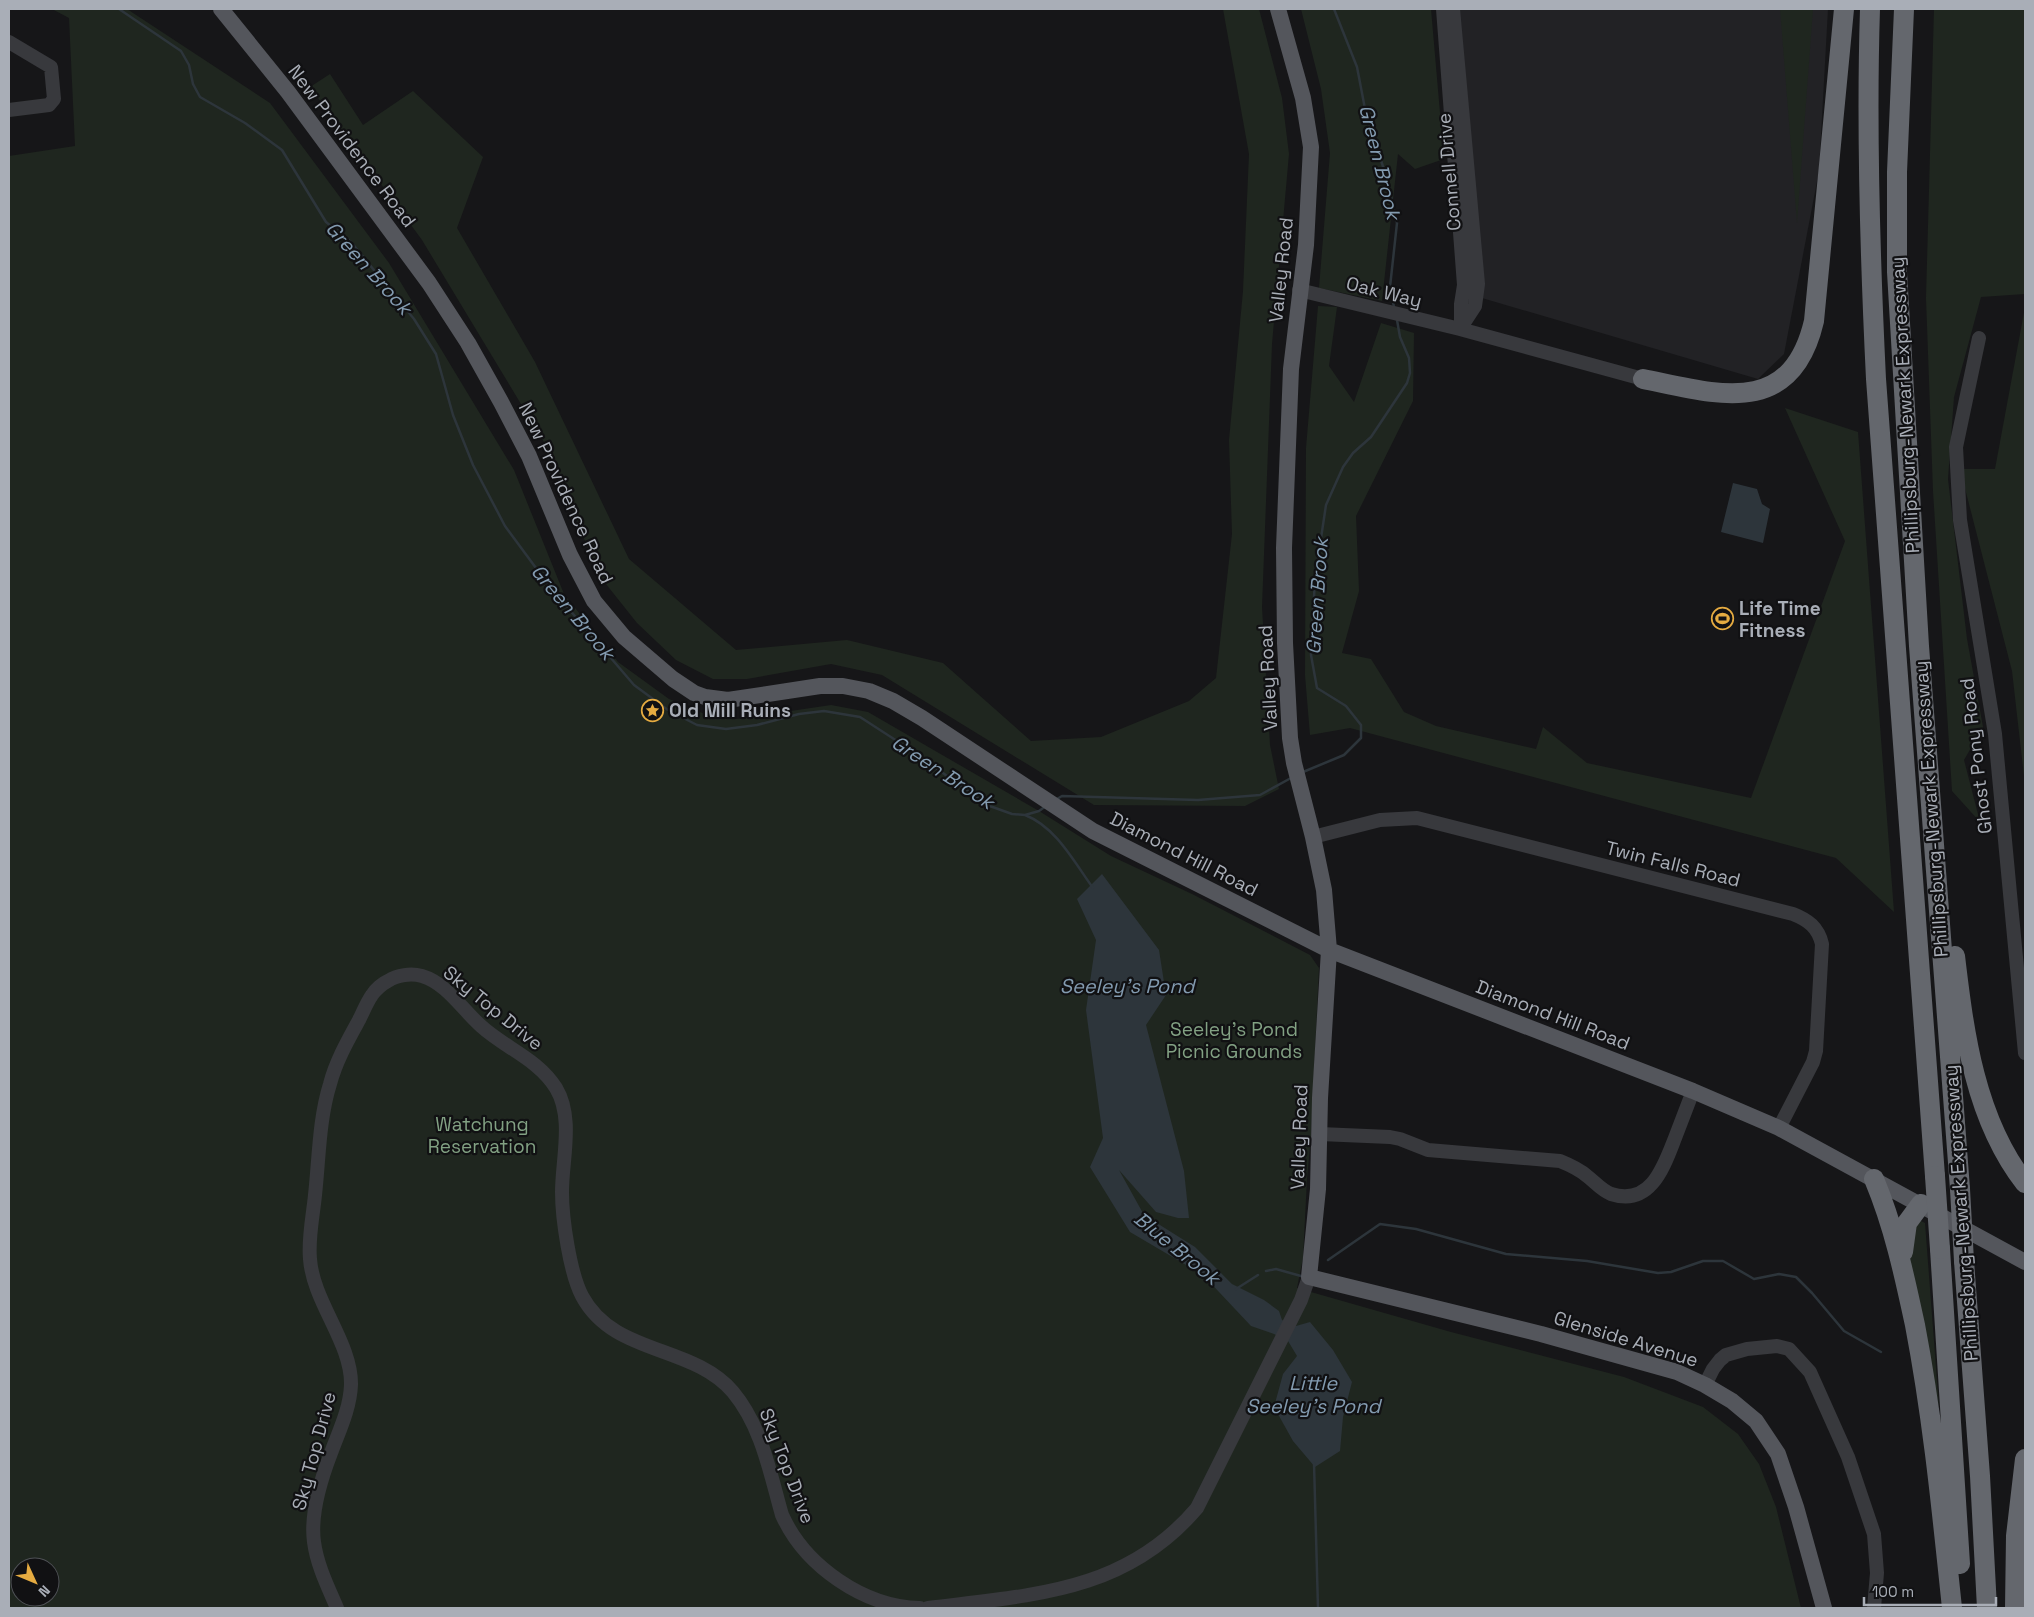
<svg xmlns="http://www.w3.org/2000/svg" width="2034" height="1617" font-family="'Space Grotesk',sans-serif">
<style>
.built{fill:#222225}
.green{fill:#1f261f;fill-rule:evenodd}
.water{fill:#2d353b}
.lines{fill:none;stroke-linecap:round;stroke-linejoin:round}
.stream{stroke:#2d353b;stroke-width:2.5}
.minor{stroke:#38393d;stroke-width:14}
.major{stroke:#54565c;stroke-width:16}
.highway{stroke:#64676d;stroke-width:20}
.highway-bridge{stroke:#64676d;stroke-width:20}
.labels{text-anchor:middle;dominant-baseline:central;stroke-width:4.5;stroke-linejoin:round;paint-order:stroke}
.street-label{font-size:19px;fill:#a9aeb7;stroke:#111113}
.poi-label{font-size:19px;font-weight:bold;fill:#a9aeb7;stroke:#111113;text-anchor:start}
.park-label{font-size:19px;fill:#82a183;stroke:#111113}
.water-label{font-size:20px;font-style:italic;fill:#839bb0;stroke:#111113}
</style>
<rect width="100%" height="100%" fill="#161618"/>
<path class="built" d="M 1459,9 L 1828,9 L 1819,171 L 1784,354 L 1758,379 L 1482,298 Z"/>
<path class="green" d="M 52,9 L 127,9 L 270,103 L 389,263 L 514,470 L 564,594 L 618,662 L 669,699 L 707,715 L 737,719 L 831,705 L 868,712 L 1039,811 L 1111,856 L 1192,894 L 1310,955 L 1319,968 L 1311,1136 L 1307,1179 L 1303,1258 L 1297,1288 L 1451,1332 L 1624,1377 L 1703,1407 L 1738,1434 L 1759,1464 L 1776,1507 L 1801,1608 L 9,1608 L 9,156 L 75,146 L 69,18 ZM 20,1567 L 50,1567 L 50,1597 L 20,1597 Z
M 1223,9 L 1259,9 L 1282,98 L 1289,154 L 1272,344 L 1262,607 L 1270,745 L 1279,789 L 1245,806 L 1094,805 L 882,675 L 831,664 L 747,679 L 713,679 L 676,660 L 637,623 L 598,574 L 550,452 L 422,240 L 310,87 L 330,74 L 363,125 L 413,91 L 483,157 L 457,228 L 535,362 L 629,559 L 736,650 L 847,640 L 943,663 L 1031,741 L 1101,737 L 1189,701 L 1216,678 L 1232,534 L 1229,440 L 1243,291 L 1249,154 Z
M 1301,9 L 1431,9 L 1444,159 L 1415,169 L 1398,154 L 1382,301 L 1319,288 L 1330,153 L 1321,89 Z
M 1780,9 L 1813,9 L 1797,223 Z
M 1934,9 L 2025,9 L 2025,294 L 1981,297 L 1954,397 L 1948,479 L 1967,639 L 1983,727 L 1964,760 L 1980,822 L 1952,791 L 1933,491 L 1926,298 Z
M 1318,306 L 1337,307 L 1329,366 L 1354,402 L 1381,323 L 1414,333 L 1413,401 L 1356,516 L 1359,591 L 1342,653 L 1371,659 L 1404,712 L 1436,726 L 1536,749 L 1543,727 L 1587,763 L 1751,798 L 1845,541 L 1785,408 L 1858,432 L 1894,912 L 1836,858 L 1350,728 L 1310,735 L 1305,675 L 1306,448 Z
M 2025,307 L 2025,785 L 2012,671 L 1960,469 L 1995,469 Z
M 1917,1219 L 1925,1223 L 1939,1407 L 1908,1266 Z"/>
<path class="water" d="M 1733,483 L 1757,489 L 1762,504 L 1770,509 L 1763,543 L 1721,532 Z
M 1102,874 L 1159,950 L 1166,995 L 1146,1025 L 1184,1171 L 1189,1218 L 1178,1218 L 1156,1212 L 1119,1170 L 1144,1215 L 1195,1247 L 1232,1284 L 1264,1300 L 1279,1311 L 1282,1320 L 1296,1326 L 1310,1322 L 1333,1350 L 1352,1382 L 1343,1417 L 1340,1451 L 1315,1467 L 1293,1441 L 1274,1407 L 1283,1374 L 1297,1356 L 1288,1341 L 1274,1334 L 1251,1326 L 1203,1275 L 1130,1232 L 1090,1167 L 1103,1138 L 1086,1010 L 1096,940 L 1077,899 Z"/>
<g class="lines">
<path class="stream" d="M 119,9 L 181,51 L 189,65 L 193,84 L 200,97 L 245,123 L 282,150 L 326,222 L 351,242 L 414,319 L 436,354 L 453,415 L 473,465 L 505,526 L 550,587 L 634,685 L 668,710 L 697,725 L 726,729 L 757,725 L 799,714 L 824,711 L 860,717 L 914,752 L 987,805 L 1012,814 L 1025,815 L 1039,811 L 1046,806
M 1334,9 L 1357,67 L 1366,114 L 1387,179 L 1397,223 L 1390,287 L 1394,307
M 1303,772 L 1344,755 L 1361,738 L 1361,725 L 1346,706 L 1317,688 L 1311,655 L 1315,578 L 1326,505 L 1343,467 L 1353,453 L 1371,437 L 1407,383 L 1410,373 L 1409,358 L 1400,337 L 1397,320
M 1057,799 L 1062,796 L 1198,800 L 1260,795 L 1291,778
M 1025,815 C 1056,827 1074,862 1093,888
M 1328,1260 L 1380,1224 L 1416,1229 L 1506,1254 L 1587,1261 L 1658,1273 L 1671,1272 L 1703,1261 L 1723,1261 L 1754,1279 L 1779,1274 L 1796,1277 L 1812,1293 L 1844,1331 L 1881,1352
M 1266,1271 L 1276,1269 L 1301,1276
M 1236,1289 L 1258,1275
M 1314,1463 L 1318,1608"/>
<path class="minor" d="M 1443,9 L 1464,285 L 1461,304 L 1461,327
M 1453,9 L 1478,284 L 1475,306 L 1460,329
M 9,42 L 51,67 L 54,99 L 49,105 L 9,110
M 1299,290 L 1460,329 L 1643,379
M 1979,338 L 1956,447 L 1960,520 L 1995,734 L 2025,1053
M 1313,837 L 1380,820 L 1417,818 L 1793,914 C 1808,920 1818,927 1822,944 L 1816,1051 L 1813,1062 L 1779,1128
M 1320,1134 L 1390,1137 L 1400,1139 L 1428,1150 L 1560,1161 C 1570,1165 1579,1169 1587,1176 C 1595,1182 1601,1190 1611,1194 C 1651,1207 1664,1166 1675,1138 C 1681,1122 1687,1107 1693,1091
M 1705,1385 L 1713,1369 L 1720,1360 L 1726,1355 L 1747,1349 L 1777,1346 L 1789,1349 L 1810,1372 L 1848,1457 L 1874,1534 L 1877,1573 L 1874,1608
M 337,1608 C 328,1587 317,1565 314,1542 C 310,1513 321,1479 331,1453 C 339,1431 350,1409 351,1385 C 352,1343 313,1302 310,1259 C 308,1238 313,1216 315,1195 C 319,1159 319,1119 330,1084 C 336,1061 348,1040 359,1020 C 363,1012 367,1002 372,995 C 375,990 383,983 388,981 C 397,975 411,973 422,976 C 446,983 462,1009 481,1026 C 505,1048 538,1059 556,1088 C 574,1118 562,1159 562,1192 C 562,1219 570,1273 582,1296 C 614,1356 692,1344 733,1392 C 762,1427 770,1473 782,1515 C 805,1566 864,1607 920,1608
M 928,1608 C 1031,1595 1125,1593 1197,1508 L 1301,1300 L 1309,1277"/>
<path class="major" d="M 221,9 L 288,92 L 429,283 L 468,343 L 501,402 L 529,456 L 570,555 L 594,601 L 624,637 L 673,679 L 694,693 L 705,697 L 728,700 L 820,686 L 843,686 L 869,691 L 893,701 L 922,718 L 1093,831 L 1329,950 L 1693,1091 L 1779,1128 L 2025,1262
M 1278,9 L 1303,98 L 1311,147 L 1306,245 L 1291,369 L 1284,548 L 1285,643 L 1290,738 L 1294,763 L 1313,837 L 1324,890 L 1329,950 L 1320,1098 L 1318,1189 L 1309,1277 L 1541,1334 L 1677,1372 L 1705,1385 L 1732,1401 L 1756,1421 L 1778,1454 L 1796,1507 L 1824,1608"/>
<path class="highway" d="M 1870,9 C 1866,132 1870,256 1876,379 L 1935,1176
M 1904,9 L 1897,172 L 1897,272 L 1919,646 L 1960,1189
M 1643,379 C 1717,394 1791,419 1814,321 L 1844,9
M 1955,956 C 1964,1033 1975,1119 2025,1183
M 1874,1179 C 1894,1227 1904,1274 1915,1325 C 1933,1419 1942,1513 1952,1608
M 1940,1249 L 1960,1564
M 1903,1252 L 1907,1223 L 1921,1204
M 1964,1261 L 1980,1476 L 1987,1608
M 2015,1608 L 2016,1536 L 2025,1459"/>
<path class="highway-bridge" d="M 1935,1176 L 1940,1249
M 1960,1189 L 1964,1261"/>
</g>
<defs>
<symbol id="stadium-ring" viewBox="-11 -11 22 22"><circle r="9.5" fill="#111113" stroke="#e5ab41" stroke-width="1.5"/><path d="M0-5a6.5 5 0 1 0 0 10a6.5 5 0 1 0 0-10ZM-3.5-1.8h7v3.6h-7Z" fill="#e5ab41"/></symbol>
<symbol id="sight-ring" viewBox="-11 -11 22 22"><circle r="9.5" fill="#111113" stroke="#e5ab41" stroke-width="1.5"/><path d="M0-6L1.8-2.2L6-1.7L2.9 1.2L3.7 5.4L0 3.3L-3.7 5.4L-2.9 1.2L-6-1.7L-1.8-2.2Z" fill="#e5ab41"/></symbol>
</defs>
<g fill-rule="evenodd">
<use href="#stadium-ring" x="1710" y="606" width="25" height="25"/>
<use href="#sight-ring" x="640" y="698" width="25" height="25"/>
</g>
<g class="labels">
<g class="street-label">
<text transform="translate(352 146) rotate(53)">New Providence Road</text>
<text transform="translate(1449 172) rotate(-95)">Connell Drive</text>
<text transform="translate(1281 270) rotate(-84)">Valley Road</text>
<text transform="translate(1384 292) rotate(14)">Oak Way</text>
<text transform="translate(1905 405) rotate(-93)">Phillipsburg-Newark Expressway</text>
<text transform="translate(566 493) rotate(65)">New Providence Road</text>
<text transform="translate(1268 678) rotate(-93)">Valley Road</text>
<text transform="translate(1976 756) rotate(-97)">Ghost Pony Road</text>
<text transform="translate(1931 809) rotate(-94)">Phillipsburg-Newark Expressway</text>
<text transform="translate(1184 854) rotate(27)">Diamond Hill Road</text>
<text transform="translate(1673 864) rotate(14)">Twin Falls Road</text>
<text transform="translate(493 1008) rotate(39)">Sky Top Drive</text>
<text transform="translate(1553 1015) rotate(21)">Diamond Hill Road</text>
<text transform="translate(1299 1137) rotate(-88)">Valley Road</text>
<text transform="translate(1961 1213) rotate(-94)">Phillipsburg-Newark Expressway</text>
<text transform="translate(1626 1339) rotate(17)">Glenside Avenue</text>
<text transform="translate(314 1451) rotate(-75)">Sky Top Drive</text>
<text transform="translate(787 1466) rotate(69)">Sky Top Drive</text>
</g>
<g class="poi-label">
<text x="1739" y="608">Life Time<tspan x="1739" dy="22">Fitness</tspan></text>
<text x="669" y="710">Old Mill Ruins</text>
</g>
<g class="park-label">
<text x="1234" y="1029">Seeley's Pond<tspan x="1234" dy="22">Picnic Grounds</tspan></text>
<text x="482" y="1124">Watchung<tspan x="482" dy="22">Reservation</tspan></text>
</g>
<g class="water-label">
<text transform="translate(1380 162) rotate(76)">Green Brook</text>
<text transform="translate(369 268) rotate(48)">Green Brook</text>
<text transform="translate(1317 596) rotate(-86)">Green Brook</text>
<text transform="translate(573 612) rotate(50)">Green Brook</text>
<text transform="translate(943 772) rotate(33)">Green Brook</text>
<text x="1127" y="986">Seeley's Pond</text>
<text transform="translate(1177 1248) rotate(39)">Blue Brook</text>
<text x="1313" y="1383">Little<tspan x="1313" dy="23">Seeley's Pond</tspan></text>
</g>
</g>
<rect width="2034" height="1617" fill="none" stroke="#a9aeb7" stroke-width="20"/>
<g transform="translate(35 1582) rotate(134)"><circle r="24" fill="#111113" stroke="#4e5055"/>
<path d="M0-4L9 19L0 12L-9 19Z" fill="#e5ab41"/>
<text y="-8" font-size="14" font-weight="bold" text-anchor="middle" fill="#a9aeb7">N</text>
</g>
<path d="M1864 1597v8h132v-8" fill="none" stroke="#a9aeb7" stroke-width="2.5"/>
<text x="1872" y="1597" font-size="15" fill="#a9aeb7" stroke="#111113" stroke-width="4" paint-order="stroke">100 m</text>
</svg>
